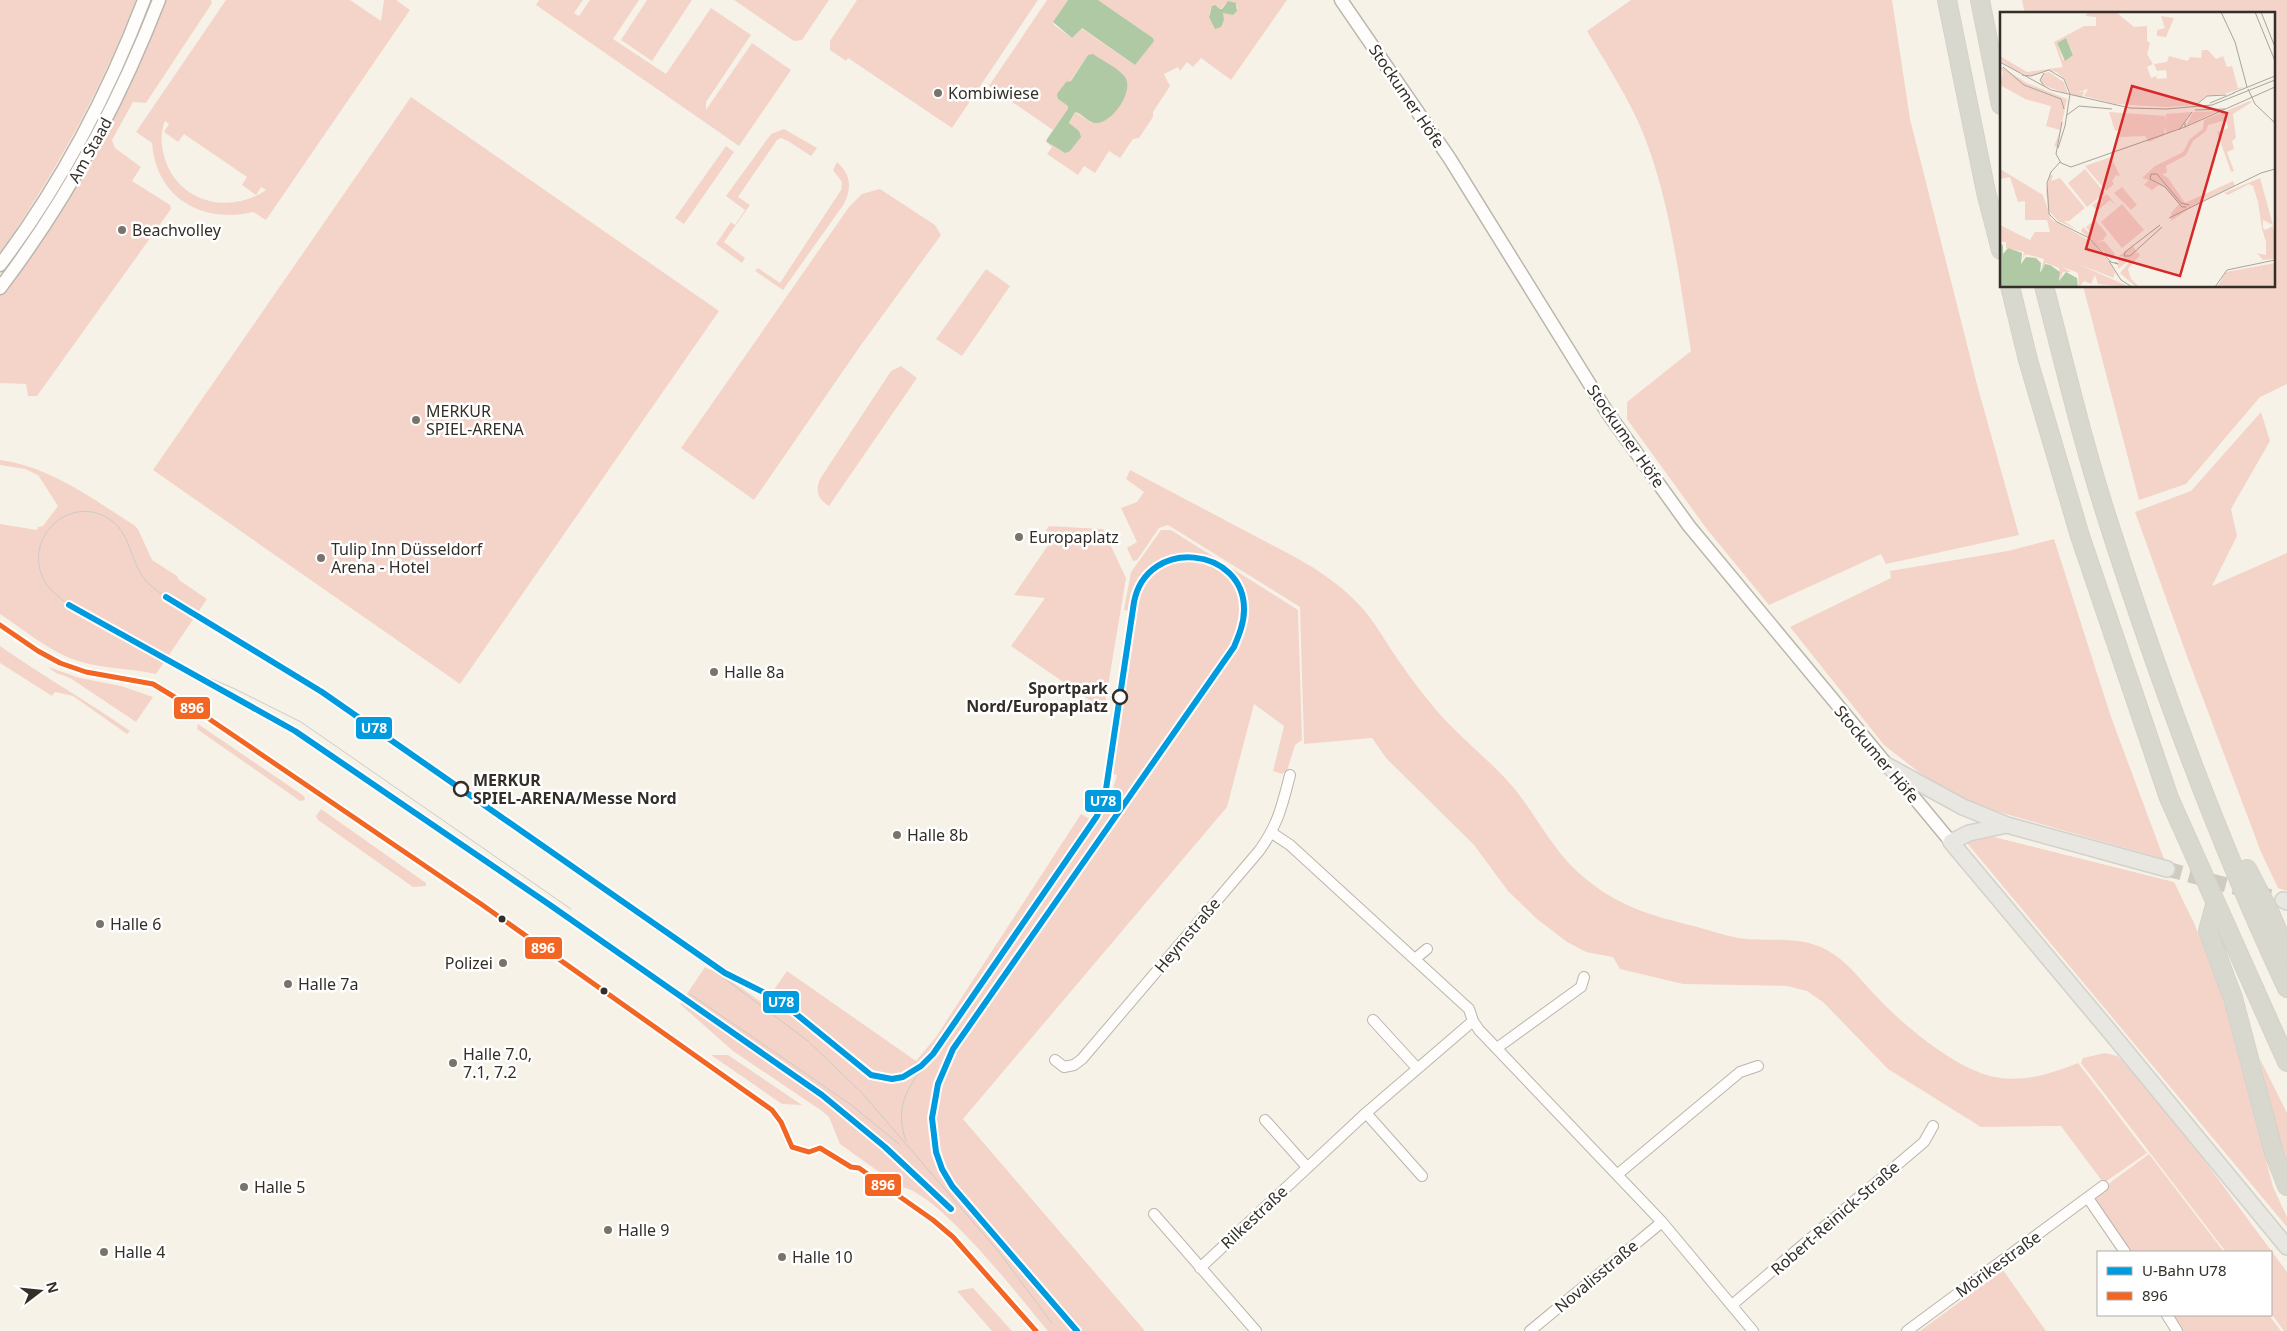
<svg xmlns="http://www.w3.org/2000/svg" width="2287" height="1331" font-family="'Noto Sans',sans-serif">
<style>
.green{fill:#f4d4c9;fill-rule:evenodd}
.water{fill:#aec9a4}
.lines{fill:none;stroke-linecap:round;stroke-linejoin:round}
.primary-tunnel{stroke:#d0cbc1;stroke-width:15;stroke-dasharray:15 8;stroke-linecap:butt}
.minor-casing{stroke:#bab6ad;stroke-width:12}
.tertiary-casing{stroke:#bab6ad;stroke-width:15}
.primary-casing{stroke:#d3d1cb;stroke-width:18}
.motorway-casing{stroke:#d3d1cb;stroke-width:20}
.minor{stroke:#fefdfb;stroke-width:10}
.tertiary{stroke:#fefdfb;stroke-width:12}
.primary{stroke:#e8e7e1;stroke-width:15}
.motorway{stroke:#d9d8cf;stroke-width:18}
.tram{stroke:#cccac7;stroke-width:1}
.bus-1-casing{stroke:#fff;stroke-width:9}
.bus-1{stroke:#f26522;stroke-width:5}
.metro-1-casing{stroke:#fff;stroke-width:10}
.metro-1{stroke:#009adf;stroke-width:6}
.poi-dot{fill:#78736b;stroke:#fff;stroke-width:2}
.stop-dot{fill:#fff;stroke:#332f28;stroke-width:2.5}
.bus-dot{fill:#332f28;stroke:#fff;stroke-width:2}
.labels{text-anchor:middle;dominant-baseline:central;stroke-width:5;stroke-linejoin:round;paint-order:stroke}
.poi-label{font-size:16px;fill:#332f28;stroke:#fff;text-anchor:start}
.street-label{font-size:16px;fill:#332f28;stroke:#fff}
.stop-label{font-size:16px;font-weight:bold;fill:#332f28;stroke:#fff;text-anchor:end}
.inset-road{fill:none;stroke:#a9a49b;stroke-width:1}
.view{fill:#d62828;fill-opacity:0.15;stroke:#d62828;stroke-width:2.5}
.inset-edge{fill:none;stroke:#332f28;stroke-width:2.5}
.line-badge{stroke:#fff;stroke-width:2}
.badge-label{font-size:14px;text-anchor:middle;font-weight:bold;fill:#fff}
</style>
<rect width="100%" height="100%" fill="#f7f2e7"/>
<path class="green" d="M 0,0 L 136,0 C 101,90 55,174 0,253 Z
M 164,0 L 211,0 L 212,3 L 146,103 L 133,102 L 112,140 L 115,148 L 141,167 L 132,181 L 170,205 L 171,209 L 37,396 L 28,396 L 26,384 L 0,383 L 0,295 L 27,263 L 73,191 Z
M 226,0 L 350,0 L 381,21 L 384,0 L 396,0 L 410,10 L 266,220 L 253,212 C 202,224 156,198 152,143 L 136,132 ZM 165,121 L 169,124 L 164,132 L 178,142 L 184,134 L 247,177 L 242,185 L 256,195 L 261,187 L 266,190 C 230,215 179,203 165,159 C 161,146 160,133 165,121 Z
M 539,0 L 583,0 L 574,13 L 579,16 L 590,0 L 639,0 L 613,39 L 666,74 L 711,8 L 751,35 L 706,102 L 706,110 L 752,43 L 791,70 L 739,146 L 536,5 Z
M 647,0 L 692,0 L 652,61 L 621,40 Z
M 734,0 L 829,0 L 802,40 L 794,41 Z
M 857,0 L 1038,0 L 952,128 L 848,58 L 846,61 L 830,50 L 830,41 Z
M 1047,0 L 1068,0 L 1053,22 L 1054,25 L 1072,38 L 1081,28 L 1135,65 L 1153,38 L 1098,0 L 1287,0 L 1231,80 L 1201,58 L 1193,67 L 1187,62 L 1180,71 L 1178,67 L 1164,74 L 1170,86 L 1153,112 L 1153,117 L 1139,138 L 1133,139 L 1120,158 L 1109,151 L 1095,173 L 1084,166 L 1078,175 L 1047,154 L 1052,147 L 1045,141 L 1047,139 L 1047,142 L 1065,153 L 1079,131 L 1069,124 L 1075,112 L 1092,123 L 1088,55 L 1058,99 L 1068,106 L 1069,109 L 1053,130 L 989,86 ZM 1236,3 L 1238,8 L 1234,14 L 1225,12 L 1222,14 L 1224,20 L 1221,26 L 1210,20 L 1209,14 L 1213,5 L 1221,9 L 1225,4 Z
M 1631,0 L 1892,0 L 1910,119 L 1978,388 L 2019,535 L 1886,564 L 1881,554 L 1769,605 L 1706,528 L 1627,419 L 1627,402 L 1691,351 C 1680,284 1672,214 1649,149 C 1635,107 1609,69 1587,31 Z
M 2022,0 L 2287,0 L 2287,384 L 2260,397 L 2186,484 L 2139,500 L 2083,286 L 2273,286 L 2273,14 L 2025,14 Z
M 411,97 L 719,311 L 460,684 L 153,470 Z
M 784,129 L 817,148 L 811,156 L 788,141 L 781,138 L 777,140 L 738,197 L 750,205 L 724,242 L 745,258 L 742,263 L 716,244 L 731,222 L 735,225 L 745,210 L 726,196 L 771,134 Z
M 726,146 L 734,152 L 684,224 L 675,218 Z
M 837,162 C 851,175 852,187 844,204 L 783,290 L 755,271 L 758,268 L 780,283 L 841,190 L 842,182 L 833,170 Z
M 880,189 L 935,225 L 941,235 L 861,345 L 754,500 L 681,448 L 849,207 L 862,194 Z
M 986,269 L 1010,286 L 962,356 L 936,339 Z
M 901,366 L 917,378 L 829,506 C 818,499 815,491 820,479 L 891,371 Z
M 2261,412 L 2270,441 L 2231,509 L 2237,536 L 2212,586 L 2287,553 L 2287,891 L 2278,888 L 2261,852 L 2188,659 L 2135,512 L 2191,491 Z
M 0,460 C 51,467 91,498 134,525 L 138,529 L 152,560 L 177,576 L 179,580 L 207,599 L 156,674 C 128,668 99,669 72,659 C 46,649 23,629 0,614 L 0,524 L 37,530 L 38,527 L 43,526 L 58,506 L 38,475 L 25,469 L 0,465 Z
M 1130,470 L 1293,556 C 1319,570 1344,587 1364,610 C 1375,623 1383,637 1392,651 C 1406,672 1421,692 1437,711 C 1462,740 1494,763 1518,793 C 1540,822 1557,856 1586,879 C 1620,907 1652,916 1694,926 C 1709,930 1723,935 1738,938 C 1772,943 1804,933 1835,955 C 1851,966 1863,983 1877,997 C 1904,1026 1961,1074 2001,1078 C 2029,1081 2053,1073 2078,1063 L 2147,1153 L 2105,1182 L 2102,1181 L 2061,1126 L 1981,1127 L 1888,1069 L 1823,1002 L 1807,991 L 1787,986 L 1683,984 L 1620,969 L 1613,957 L 1586,952 L 1567,942 L 1537,919 L 1508,891 L 1474,845 L 1386,758 L 1372,738 L 1304,744 L 1300,607 L 1168,525 L 1159,528 L 1137,560 L 1133,561 L 1127,548 L 1137,542 L 1121,508 L 1137,502 L 1144,492 L 1126,479 Z
M 1049,526 L 1103,529 L 1126,578 L 1104,710 L 1011,646 L 1045,598 L 1014,595 L 1051,541 L 1046,530 Z
M 1161,530 L 1171,530 L 1298,610 L 1302,740 L 1295,745 L 1287,771 L 1282,774 L 1273,771 L 1284,726 L 1254,704 L 1227,807 L 963,1119 L 1145,1331 L 1048,1331 C 1022,1300 936,1189 900,1187 L 840,1144 L 829,1117 L 822,1111 L 733,1051 L 680,1004 L 705,967 L 710,970 L 713,968 L 764,1004 L 787,971 L 916,1061 L 936,1037 L 1081,814 L 1095,822 L 1109,801 L 1117,775 L 1110,773 L 1135,617 L 1129,614 L 1129,611 L 1124,610 L 1131,572 Z
M 2054,539 L 2111,717 L 2164,859 L 1967,803 L 1934,784 L 1884,745 L 1790,627 L 1891,578 L 1890,571 L 2008,551 Z
M 0,646 C 43,676 87,701 130,731 L 127,734 L 73,696 L 55,692 L 52,696 L 0,663 Z
M 48,667 L 80,678 L 121,686 L 153,697 L 136,722 L 70,678 L 56,673 Z
M 198,724 L 304,796 L 305,800 L 300,801 L 197,729 Z
M 321,809 L 426,883 L 426,886 L 413,887 L 318,820 L 316,816 Z
M 1994,837 L 2174,882 L 2194,923 L 2221,991 L 2273,1187 L 2287,1217 L 2287,1227 L 1967,843 L 1978,839 Z
M 2105,1053 L 2117,1056 L 2124,1062 L 2198,1152 L 2287,1272 L 2287,1331 L 2284,1331 L 2271,1313 L 2271,1252 L 2226,1252 L 2081,1063 L 2083,1058 Z
M 711,1055 L 728,1055 L 802,1105 L 782,1104 Z
M 2260,1059 L 2287,1113 L 2287,1158 L 2279,1139 Z
M 2149,1154 L 2224,1252 L 2126,1252 L 2093,1199 L 2096,1193 Z
M 2003,1270 L 2046,1331 L 1920,1331 Z
M 973,1288 L 1012,1331 L 992,1331 L 957,1291 Z
M 2171,1315 L 2269,1315 L 2281,1331 L 2182,1331 Z"/>
<path class="water" d="M 1068,0 L 1098,0 L 1153,38 L 1154,41 L 1135,65 L 1082,28 L 1072,38 L 1053,22 Z
M 1228,1 L 1236,3 L 1237,11 L 1233,15 L 1223,13 L 1224,20 L 1221,27 L 1215,29 L 1209,17 L 1212,6 L 1215,5 L 1220,9 L 1222,9 Z
M 1093,54 C 1103,61 1118,68 1125,77 C 1135,91 1111,125 1095,123 C 1087,122 1082,113 1075,112 L 1069,123 L 1079,131 L 1081,137 L 1070,151 L 1065,153 L 1047,142 L 1047,139 L 1068,109 L 1068,106 L 1058,99 L 1057,94 L 1066,82 L 1071,81 L 1088,55 Z"/>
<g class="lines">
<path class="primary-tunnel" d="M 2167,869 L 2283,900"/>
<defs>
<path id="minor" d="M 1272,833 L 1290,845 L 1469,1009 L 1473,1021 L 1479,1030 L 1662,1222 L 1753,1331
M 1416,958 L 1427,949
M 1373,1020 L 1417,1068
M 1497,1048 L 1581,987 L 1584,977
M 1055,1060 L 1064,1067 L 1074,1065 L 1082,1059 L 1259,851 C 1278,825 1282,806 1290,775
M 1366,1113 L 1422,1176
M 1265,1120 L 1307,1167
M 1618,1174 L 1740,1072 L 1758,1066
M 2088,1198 L 2125,1252
M 1154,1214 L 1256,1331
M 1200,1268 L 1366,1113 L 1473,1021
M 1732,1305 L 1924,1142 L 1933,1126
M 2167,1315 L 2177,1331
M 1530,1331 L 1662,1222
M 1907,1331 L 2103,1186"/>
<path id="tertiary" d="M 1341,0 L 1450,159 L 1607,412 L 1689,526 L 1951,842
M 0,265 C 61,184 108,94 144,0
M 0,288 C 67,200 119,103 159,0"/>
<path id="primary" d="M 1888,766 L 1963,807 L 2007,825 L 2167,869
M 2007,825 L 1969,833 L 1951,842 L 2111,1033 L 2287,1247
M 2283,900 L 2287,902"/>
<path id="motorway" d="M 1947,0 L 1986,192 L 2001,250
M 1980,0 L 2001,105
M 2010,286 L 2028,360 L 2080,536 L 2169,798 L 2287,1062
M 2044,286 C 2065,366 2084,448 2110,527 C 2160,683 2217,839 2287,988
M 2247,869 L 2270,913 L 2287,953
M 2215,905 L 2208,931 L 2233,998 L 2274,1153 L 2287,1186"/>
</defs>
<use href="#minor" class="minor-casing"/>
<use href="#tertiary" class="tertiary-casing"/>
<use href="#primary" class="primary-casing"/>
<use href="#motorway" class="motorway-casing"/>
<use href="#minor" class="minor"/>
<use href="#tertiary" class="tertiary"/>
<use href="#primary" class="primary"/>
<use href="#motorway" class="motorway"/>
<path class="tram" d="M 69,605 C 59,597 48,590 43,578 C 25,540 64,499 102,515 C 130,527 128,555 143,577 C 149,586 158,591 166,597
M 169,661 L 233,688 L 301,722 L 571,909
M 709,967 L 808,1041 L 863,1094 L 998,1251 L 1052,1323
M 690,994 L 850,1104 L 899,1144
M 906,1141 C 892,1102 912,1083 933,1054"/>
<defs>
<path id="bus-1" d="M 0,625 L 38,651 L 60,663 L 86,672 L 153,684 L 196,710 L 481,904 L 772,1110 L 781,1122 L 792,1147 L 809,1152 L 820,1148 L 851,1167 L 859,1168 L 933,1220 L 953,1237 L 1036,1331"/>
</defs>
<use href="#bus-1" class="bus-1-casing"/>
<use href="#bus-1" class="bus-1"/>
<defs>
<path id="metro-1" d="M 166,597 L 322,692 L 725,973 L 779,1000 L 871,1075 L 892,1079 L 903,1077 L 921,1066 L 933,1054 L 1097,816 L 1105,796 L 1134,602 C 1147,536 1245,547 1244,610 C 1244,623 1239,635 1234,647 L 953,1049 L 938,1084 L 932,1118 L 936,1152 L 942,1169 L 952,1186 L 1077,1331
M 69,605 L 295,731 L 550,905 L 822,1095 L 885,1147 L 951,1209"/>
</defs>
<use href="#metro-1" class="metro-1-casing"/>
<use href="#metro-1" class="metro-1"/>
</g>
<g class="poi-dot">
<circle cx="938" cy="93" r="5"/>
<circle cx="122" cy="230" r="5"/>
<circle cx="416" cy="420" r="5"/>
<circle cx="1019" cy="537" r="5"/>
<circle cx="321" cy="558" r="5"/>
<circle cx="714" cy="672" r="5"/>
<circle cx="897" cy="835" r="5"/>
<circle cx="100" cy="924" r="5"/>
<circle cx="503" cy="963" r="5"/>
<circle cx="288" cy="984" r="5"/>
<circle cx="453" cy="1063" r="5"/>
<circle cx="244" cy="1187" r="5"/>
<circle cx="608" cy="1230" r="5"/>
<circle cx="104" cy="1252" r="5"/>
<circle cx="782" cy="1257" r="5"/>
</g>
<g class="stop-dot">
<circle cx="1120" cy="697" r="7"/>
<circle cx="461" cy="789" r="7"/>
</g>
<g class="bus-dot">
<circle cx="502" cy="919" r="4.5"/>
<circle cx="604" cy="991" r="4.5"/>
</g>
<g class="labels">
<g class="poi-label">
<text x="948" y="93">Kombiwiese</text>
<text x="132" y="230">Beachvolley</text>
<text x="426" y="411">MERKUR<tspan x="426" dy="18">SPIEL-ARENA</tspan></text>
<text x="1029" y="537">Europaplatz</text>
<text x="331" y="549">Tulip Inn Düsseldorf<tspan x="331" dy="18">Arena - Hotel</tspan></text>
<text x="724" y="672">Halle 8a</text>
<text x="907" y="835">Halle 8b</text>
<text x="110" y="924">Halle 6</text>
<text x="493" y="963" text-anchor="end">Polizei</text>
<text x="298" y="984">Halle 7a</text>
<text x="463" y="1054">Halle 7.0,<tspan x="463" dy="18">7.1, 7.2</tspan></text>
<text x="254" y="1187">Halle 5</text>
<text x="618" y="1230">Halle 9</text>
<text x="114" y="1252">Halle 4</text>
<text x="792" y="1257">Halle 10</text>
</g>
<g class="street-label">
<text transform="translate(1407 96) rotate(56)">Stockumer Höfe</text>
<text transform="translate(90 150) rotate(-61)">Am Staad</text>
<text transform="translate(1626 436) rotate(55)">Stockumer Höfe</text>
<text transform="translate(1877 754) rotate(50)">Stockumer Höfe</text>
<text transform="translate(1187 935) rotate(-50)">Heymstraße</text>
<text transform="translate(1254 1217) rotate(-43)">Rilkestraße</text>
<text transform="translate(1835 1218) rotate(-41)">Robert-Reinick-Straße</text>
<text transform="translate(1998 1264) rotate(-36)">Mörikestraße</text>
<text transform="translate(1596 1276) rotate(-40)">Novalisstraße</text>
</g>
<g class="stop-label">
<text x="1108" y="688">Sportpark<tspan x="1108" dy="18">Nord/Europaplatz</tspan></text>
<text x="473" y="780" text-anchor="start">MERKUR<tspan x="473" dy="18">SPIEL-ARENA/Messe Nord</tspan></text>
</g>
</g>
<g transform="translate(2000 12)">
<rect width="275" height="275" fill="#f7f2e7"/>
<path d="M 88,0 L 116,0 L 134,15 L 147,14 L 147,29 L 150,31 L 147,42 L 153,52 L 147,55 L 151,66 L 156,64 L 157,67 L 167,66 L 166,58 L 157,59 L 154,52 L 167,50 L 169,44 L 188,49 L 190,45 L 201,46 L 202,38 L 208,38 L 216,47 L 223,44 L 227,55 L 232,54 L 238,76 L 245,75 L 225,82 L 206,84 L 195,93 L 166,95 L 115,92 L 84,84 L 88,77 L 75,81 L 84,79 L 82,86 L 71,83 L 65,67 L 56,60 L 49,58 L 31,64 L 16,59 L 0,48 L 0,44 L 27,60 L 63,55 L 54,30 L 84,14 L 96,14 L 96,5 L 86,4 ZM 66,26 L 73,42 L 63,48 L 57,31 ZM 161,4 L 174,6 L 166,25 L 157,24 L 157,18 L 165,16 ZM 0,54 L 27,71 L 67,87 L 57,134 L 54,135 L 60,118 L 46,114 L 51,94 L 25,87 L 0,73 L 3,61 ZM 49,60 L 64,70 L 68,82 L 45,74 L 40,68 L 44,61 ZM 250,89 L 252,90 L 233,102 L 236,126 L 232,129 L 234,137 L 227,140 L 234,159 L 231,160 L 217,120 L 228,116 L 226,108 L 208,113 L 206,119 L 193,129 L 186,143 L 166,154 L 167,161 L 162,162 L 168,166 L 185,191 L 233,169 L 235,174 L 193,194 L 171,209 L 171,201 L 179,192 L 164,174 L 153,169 L 159,173 L 152,178 L 144,173 L 149,168 L 142,166 L 155,154 L 183,140 L 190,127 L 203,117 L 204,108 ZM 217,99 L 186,114 L 193,100 ZM 109,100 L 165,104 L 165,111 L 166,102 L 191,100 L 181,115 L 167,122 L 164,114 L 165,123 L 149,130 L 145,124 L 120,125 L 118,118 L 115,119 ZM 111,145 L 120,164 L 116,163 L 112,169 L 114,172 L 106,179 L 85,154 ZM 0,157 L 43,183 L 51,207 L 92,230 L 109,249 L 117,264 L 114,261 L 114,266 L 78,252 L 130,275 L 98,272 L 95,263 L 91,272 L 84,269 L 79,275 L 78,261 L 63,255 L 71,260 L 63,260 L 60,267 L 59,256 L 46,251 L 41,257 L 44,247 L 25,242 L 23,248 L 24,240 L 6,236 L 6,230 L 0,230 L 0,213 L 30,228 L 35,220 L 50,220 L 47,208 L 25,208 L 25,189 L 18,190 L 10,165 L 0,167 ZM 85,157 L 105,181 L 87,195 L 68,171 ZM 50,162 L 53,164 L 51,169 L 60,166 L 85,196 L 69,209 L 64,209 L 76,217 L 58,209 L 48,198 L 46,179 ZM 260,166 L 273,213 L 263,208 L 263,216 L 265,218 L 273,214 L 275,226 L 275,247 L 263,248 L 257,241 L 266,243 L 266,230 L 262,217 L 258,190 L 253,174 L 249,172 L 228,183 L 224,181 ZM 122,175 L 137,193 L 131,198 L 114,181 ZM 107,182 L 116,193 L 110,188 L 97,199 L 92,193 L 100,188 L 104,192 L 101,186 ZM 122,192 L 144,218 L 122,236 L 101,210 ZM 95,208 L 107,222 L 103,228 L 96,230 L 104,229 L 115,242 L 112,248 L 81,219 L 83,215 L 91,222 L 86,215 ZM 133,234 L 137,240 L 134,245 L 118,257 L 118,248 L 124,245 L 121,244 L 118,248 L 120,243 ZM 138,240 L 140,243 L 128,257 L 131,267 L 139,275 L 136,275 L 120,261 ZM 275,251 L 275,275 L 217,275 L 226,260 Z" fill="#f4d4c9" fill-rule="evenodd"/>
<path d="M 66,26 L 73,43 L 65,49 L 57,31 ZM 1,231 L 3,234 L 3,242 L 8,236 L 22,241 L 21,252 L 26,245 L 36,246 L 41,251 L 40,261 L 45,252 L 50,253 L 60,260 L 59,269 L 66,260 L 77,266 L 78,275 L 0,275 Z" fill="#aec9a4"/>
<path class="inset-road" d="M 221,0 L 235,30 L 247,75M 255,0 L 275,49M 261,0 L 275,35M 0,50 L 51,78 L 130,96 L 166,97 L 212,93 L 275,68M 3,55 L 24,73 L 61,87 L 64,97M 44,61 L 40,68 L 44,74M 22,63 L 31,64 L 49,58 L 64,67 L 70,82 L 65,114M 248,77 L 255,92 L 275,111M 233,81 L 275,64M 210,91 L 234,81M 196,93 L 207,84 L 226,83M 195,98 L 225,97M 67,103 L 79,94 L 112,97M 62,110 L 56,142 L 61,151 L 71,155 L 185,115M 185,111 L 185,115 L 275,75M 179,118 L 192,100M 58,136 L 65,114M 60,150 L 51,160 L 47,171 L 49,202 L 57,210 L 89,226 L 111,250 L 118,252 L 115,250M 186,195 L 182,195 L 165,175 L 150,167 L 151,162 L 157,162 L 181,191 L 189,193M 169,206 L 261,161 L 275,157M 160,213 L 125,240 L 124,244 L 130,244 L 162,215M 109,249 L 121,268 L 132,275M 215,275 L 227,258 L 275,248"/>
<path class="view" d="M 132,74 L 227,101 L 180,264 L 86,237 Z"/>
<rect width="275" height="275" class="inset-edge"/>
</g>
<g class="line-badge">
<rect x="173" y="696" width="38" height="24" rx="5" fill="#f26522"/>
<rect x="355" y="716" width="38" height="24" rx="5" fill="#009adf"/>
<rect x="1084" y="789" width="38" height="24" rx="5" fill="#009adf"/>
<rect x="524" y="936" width="39" height="24" rx="5" fill="#f26522"/>
<rect x="762" y="990" width="38" height="24" rx="5" fill="#009adf"/>
<rect x="864" y="1173" width="38" height="24" rx="5" fill="#f26522"/>
</g>
<g class="badge-label">
<text x="192" y="713">896</text>
<text x="374" y="733">U78</text>
<text x="1103" y="806">U78</text>
<text x="543" y="953">896</text>
<text x="781" y="1007">U78</text>
<text x="883" y="1190">896</text>
</g>
<rect x="2097" y="1251" width="175" height="65" fill="#ffffff" stroke="#adaca9"/>
<rect x="2107" y="1267" width="25" height="8" fill="#009adf" stroke="#adaca9"/>
<text x="2142" y="1276" font-size="15" fill="#332f28">U-Bahn U78</text>
<rect x="2107" y="1292" width="25" height="8" fill="#f26522" stroke="#adaca9"/>
<text x="2142" y="1301" font-size="15" fill="#332f28">896</text>
<g transform="translate(40 1291) rotate(74)" stroke="#ffffff" stroke-width="4" paint-order="stroke">
<path d="M0-4L9 19L0 12L-9 19Z" fill="#332f28"/>
<text y="-8" font-size="14" font-weight="bold" text-anchor="middle" fill="#332f28">N</text>
</g>
</svg>
